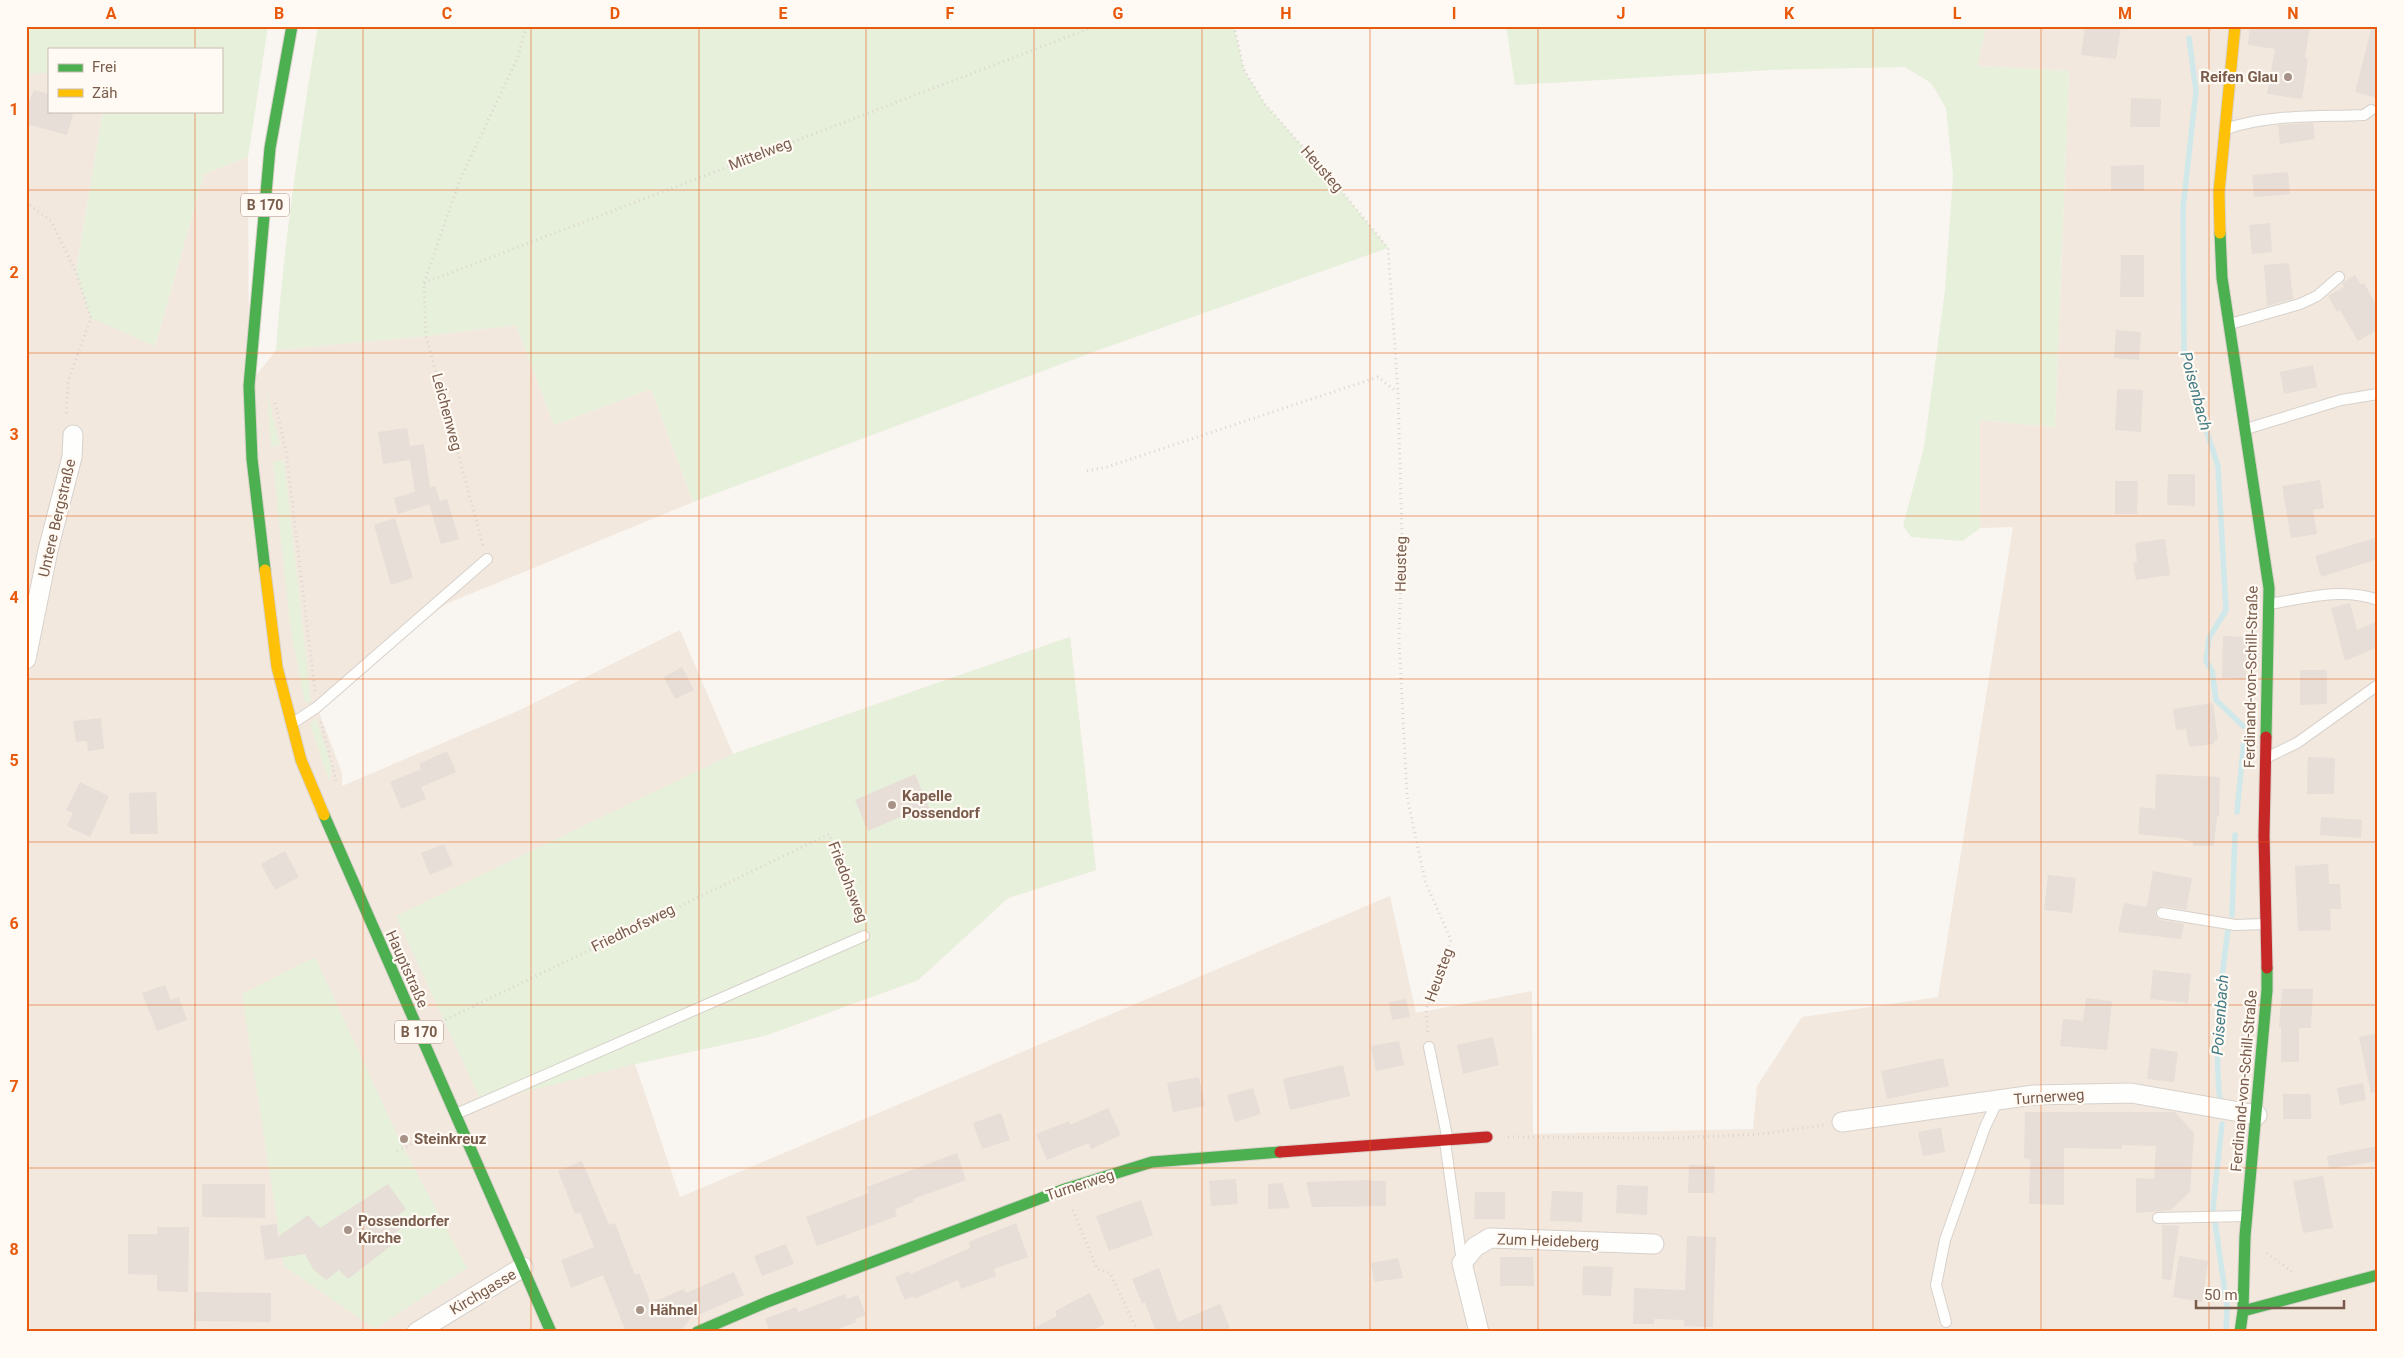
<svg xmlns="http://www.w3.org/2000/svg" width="2404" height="1358" font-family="Roboto,sans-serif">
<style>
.residential{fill:#f2e8de}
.green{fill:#e7f0db}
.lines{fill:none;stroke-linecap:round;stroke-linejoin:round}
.stream{stroke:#d0e8ea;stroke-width:5.5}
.building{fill:#e6ded7}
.lane-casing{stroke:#d7d1cb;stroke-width:12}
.street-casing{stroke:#d7d1cb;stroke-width:21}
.fast-casing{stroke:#d9d2cb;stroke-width:13}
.slow-casing{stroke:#d9d2cb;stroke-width:13}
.jam-casing{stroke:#d9d2cb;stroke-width:13}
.path{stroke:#dcd5d0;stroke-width:3;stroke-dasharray:1 4;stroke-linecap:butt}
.lane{stroke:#fefefd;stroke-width:10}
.street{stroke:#fefefd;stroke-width:19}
.fast{stroke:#4caf50;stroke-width:11}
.slow{stroke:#ffc107;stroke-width:11}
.jam{stroke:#c62828;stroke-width:11}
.grid{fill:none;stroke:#e8590c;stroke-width:1;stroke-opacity:0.55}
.poi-dot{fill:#a69286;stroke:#fffaf3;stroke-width:2}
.labels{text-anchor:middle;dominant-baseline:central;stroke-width:4.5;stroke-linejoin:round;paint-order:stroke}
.shield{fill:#fffaf3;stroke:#a28b7f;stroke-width:1}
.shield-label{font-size:14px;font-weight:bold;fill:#7a5c4d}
.poi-label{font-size:15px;font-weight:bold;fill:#7a5c4d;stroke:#fffaf3;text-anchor:start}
.street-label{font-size:15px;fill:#7a5c4d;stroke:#fffaf3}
.water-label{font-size:16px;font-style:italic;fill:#437c86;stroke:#fffaf3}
.neatline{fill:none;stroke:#e8590c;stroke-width:2}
.grid-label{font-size:16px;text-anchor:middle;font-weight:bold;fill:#e8590c}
</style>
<rect width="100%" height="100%" fill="#f9f5f0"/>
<path class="residential" d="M 1986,26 L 2378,26 L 2378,1332 L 26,1332 L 26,74 L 49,72 L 49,111 L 103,111 L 76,272 L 155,346 L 204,174 L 248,157 L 249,385 L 276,350 L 426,336 L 516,325 L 554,425 L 651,389 L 693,502 L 446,604 L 378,656 L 317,707 L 342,773 L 342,786 L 520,710 L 680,630 L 733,754 L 1070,637 L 1096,870 L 1008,898 L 918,980 L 767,1035 L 635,1064 L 680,1197 L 1390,896 L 1416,1013 L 1532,991 L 1533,1134 L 1753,1129 L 1757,1086 L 1802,1017 L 1938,997 L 2013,527 L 1980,528 L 1980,420 L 2055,427 L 2069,71 L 1977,66 Z"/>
<path class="green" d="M 26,26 L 268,26 L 248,157 L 204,174 L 155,346 L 91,318 L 76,272 L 103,111 L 221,111 L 221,49 L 49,49 L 49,72 L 27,75 Z
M 318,26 L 1234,26 L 1244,70 L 1265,104 L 1339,188 L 1388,248 L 1096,351 L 693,502 L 651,389 L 554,425 L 516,325 L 426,336 L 276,350 C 284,241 300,134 318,26 Z
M 1506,26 L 1986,26 L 1977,66 L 2069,71 L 2055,427 L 1980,420 L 1980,528 L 1963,541 L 1911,537 L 1903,526 L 1924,447 L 1945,290 L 1953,176 L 1946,108 L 1931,83 L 1905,67 L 1770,70 L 1515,85 Z
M 267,392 L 280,445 L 271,447 Z
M 284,460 L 311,702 L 305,703 L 290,626 L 273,462 Z
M 1070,637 L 1096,870 L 1008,898 L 918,980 L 767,1035 L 635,1064 L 482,1103 L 396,916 L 733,754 Z
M 316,718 L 332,767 L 329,781 L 310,724 Z
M 315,957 L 400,1141 L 467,1268 L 375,1329 L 284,1266 L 242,994 Z"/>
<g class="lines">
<path class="stream" d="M 2189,38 L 2196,91 L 2183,208 L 2184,349 L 2193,389 L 2218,466 L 2226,610 L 2209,638 L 2206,661 L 2212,671 L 2216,700 L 2243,726
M 2237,812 L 2244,740
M 2232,915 L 2235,835
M 2220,1101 C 2214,1044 2220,987 2228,930
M 2222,1124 L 2213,1208 L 2227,1306 L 2226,1332"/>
</g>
<path class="building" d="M 2085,26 L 2121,26 L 2116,59 L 2081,55 Z
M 2250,26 L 2310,26 L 2305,58 L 2308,59 L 2302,99 L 2267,94 L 2275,49 L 2248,45 Z
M 2372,26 L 2378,27 L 2378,98 L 2355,92 Z
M 34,90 L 49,94 L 49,111 L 74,111 L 67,135 L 26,124 L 26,108 Z
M 2131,98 L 2161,99 L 2160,127 L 2130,127 Z
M 2313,123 L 2315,139 L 2280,144 L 2278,125 Z
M 2144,165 L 2144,191 L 2111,191 L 2111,166 Z
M 2288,172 L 2290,194 L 2254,197 L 2252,175 Z
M 2270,223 L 2272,252 L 2252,254 L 2249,225 Z
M 2121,255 L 2144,255 L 2144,297 L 2120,297 Z
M 2289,263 L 2293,299 L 2267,306 L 2264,265 Z
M 2355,275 L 2361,285 L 2364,283 L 2378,308 L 2378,330 L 2358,341 L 2340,310 L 2337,312 L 2328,296 L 2344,287 L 2342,283 Z
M 2116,330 L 2141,332 L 2139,360 L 2114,358 Z
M 2313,365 L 2317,387 L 2284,394 L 2280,372 Z
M 2117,389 L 2143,390 L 2141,432 L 2115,430 Z
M 407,428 L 410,446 L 424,444 L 430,487 L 435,486 L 440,501 L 398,514 L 394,498 L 415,492 L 410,460 L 383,464 L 378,432 Z
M 2168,474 L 2195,474 L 2195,506 L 2167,505 Z
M 2320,480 L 2324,508 L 2313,510 L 2317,534 L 2291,538 L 2282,486 Z
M 2115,481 L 2138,481 L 2137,514 L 2115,514 Z
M 447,499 L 459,539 L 441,544 L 429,504 Z
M 395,518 L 413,578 L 391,585 L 374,525 Z
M 2378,537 L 2378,559 L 2321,577 L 2315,556 Z
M 2165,539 L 2170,575 L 2136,580 L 2133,562 L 2137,562 L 2135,543 Z
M 2350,603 L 2357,630 L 2378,621 L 2378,647 L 2345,661 L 2331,608 Z
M 2223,636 L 2247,637 L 2246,679 L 2222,678 Z
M 682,667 L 694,690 L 675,699 L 664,677 Z
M 2300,670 L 2327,670 L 2327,704 L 2300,705 Z
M 2213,703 L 2218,740 L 2214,741 L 2214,744 L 2189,747 L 2186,729 L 2176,730 L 2173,709 Z
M 101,718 L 104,749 L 88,751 L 87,741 L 76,742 L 73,721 Z
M 447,751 L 456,772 L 421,787 L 426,799 L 401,809 L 390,782 L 421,769 L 419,764 Z
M 2308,757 L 2335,758 L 2334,794 L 2307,794 Z
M 915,774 L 930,810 L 910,818 L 907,814 L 868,831 L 855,800 Z
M 2156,774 L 2220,777 L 2219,816 L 2217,816 L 2214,846 L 2193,846 L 2193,842 L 2180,838 L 2138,834 L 2140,807 L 2155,809 Z
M 80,782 L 109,796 L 90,837 L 67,826 L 73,813 L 66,810 Z
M 156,792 L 158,834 L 130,834 L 129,793 Z
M 2321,817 L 2362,820 L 2361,838 L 2320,835 Z
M 444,844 L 453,865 L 430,875 L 421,853 Z
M 285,851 L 299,877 L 275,890 L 261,864 Z
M 2328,864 L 2329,884 L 2340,884 L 2341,909 L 2330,909 L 2331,930 L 2298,931 L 2295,866 Z
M 2153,871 L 2192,878 L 2186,910 L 2163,906 L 2155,911 L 2156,916 L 2160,920 L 2184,924 L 2181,939 L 2118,932 L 2124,903 L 2147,907 Z
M 2048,875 L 2076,878 L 2072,913 L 2044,910 Z
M 2153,970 L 2191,974 L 2188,1003 L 2150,999 Z
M 165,985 L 171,1000 L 179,997 L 187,1020 L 157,1031 L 142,993 Z
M 2282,989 L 2313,989 L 2311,1028 L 2299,1028 L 2299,1062 L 2281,1062 L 2281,1027 L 2279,1027 Z
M 2086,998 L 2112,1001 L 2107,1050 L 2060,1046 L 2063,1019 L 2083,1021 Z
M 1406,999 L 1410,1017 L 1392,1020 L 1389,1002 Z
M 2378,1033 L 2378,1092 L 2371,1093 L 2359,1037 Z
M 1493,1037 L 1499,1065 L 1463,1074 L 1457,1045 Z
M 1399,1041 L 1404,1065 L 1376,1071 L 1371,1046 Z
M 2151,1048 L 2178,1052 L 2174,1082 L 2147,1079 Z
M 1943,1058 L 1949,1086 L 1887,1099 L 1881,1071 Z
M 1343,1065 L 1350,1096 L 1290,1110 L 1283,1079 Z
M 1199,1077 L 1205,1106 L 1173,1112 L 1167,1083 Z
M 2363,1083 L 2366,1100 L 2340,1105 L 2337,1088 Z
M 1253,1088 L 1261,1114 L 1235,1122 L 1227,1095 Z
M 2283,1094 L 2311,1094 L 2311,1119 L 2283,1119 Z
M 1108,1108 L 1121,1135 L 1091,1149 L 1089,1143 L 1047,1160 L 1036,1134 L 1069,1121 L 1070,1125 Z
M 2025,1112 L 2175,1112 L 2194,1133 L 2190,1192 L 2171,1210 L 2136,1213 L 2136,1178 L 2154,1179 L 2156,1146 L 2122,1145 L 2122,1149 L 2064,1148 L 2064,1205 L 2029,1204 L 2030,1159 L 2024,1158 Z
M 1001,1113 L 1010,1140 L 982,1149 L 973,1123 Z
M 1941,1128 L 1945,1152 L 1923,1156 L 1918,1132 Z
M 2378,1146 L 2378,1161 L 2329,1169 L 2327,1156 Z
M 957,1153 L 966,1180 L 913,1199 L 914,1202 L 895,1209 L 897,1216 L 817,1246 L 806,1217 L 869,1193 L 867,1187 Z
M 582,1161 L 609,1225 L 615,1223 L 635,1275 L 639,1273 L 651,1303 L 684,1289 L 686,1293 L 734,1272 L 744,1295 L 691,1318 L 683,1328 L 675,1332 L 626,1332 L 603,1275 L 571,1288 L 561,1260 L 594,1247 L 580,1212 L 575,1214 L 558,1171 Z
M 1689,1165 L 1715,1166 L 1714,1193 L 1688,1193 Z
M 2323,1176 L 2333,1228 L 2303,1233 L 2293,1181 Z
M 1236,1179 L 1238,1204 L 1211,1206 L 1209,1181 Z
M 1370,1180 L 1370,1181 L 1386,1181 L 1386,1206 L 1312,1207 L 1306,1182 Z
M 1282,1183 L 1290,1208 L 1268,1209 L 1268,1184 Z
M 202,1184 L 265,1184 L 265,1218 L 202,1217 Z
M 388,1184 L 406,1209 L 396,1217 L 403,1228 L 396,1232 L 400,1239 L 348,1279 L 339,1270 L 326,1280 L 313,1269 L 305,1254 L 265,1260 L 260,1226 L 277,1224 L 278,1237 L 308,1215 L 320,1228 Z
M 1617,1185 L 1648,1186 L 1647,1215 L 1616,1213 Z
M 1552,1191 L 1583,1192 L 1582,1222 L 1550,1221 Z
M 1475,1192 L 1505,1192 L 1505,1219 L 1474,1219 Z
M 1141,1200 L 1153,1235 L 1109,1251 L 1096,1216 Z
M 1016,1223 L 1028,1257 L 994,1269 L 996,1276 L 961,1289 L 958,1280 L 914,1299 L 913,1296 L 905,1300 L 895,1277 L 909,1271 L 911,1274 L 970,1248 L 969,1242 Z
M 2162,1225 L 2179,1226 L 2171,1280 L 2162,1279 Z
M 157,1227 L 189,1227 L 188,1292 L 157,1291 L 157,1275 L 128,1274 L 128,1234 L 157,1234 Z
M 1687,1236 L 1716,1237 L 1713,1327 L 1684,1326 L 1684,1320 L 1654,1319 L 1654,1324 L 1633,1324 L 1634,1288 L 1685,1290 Z
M 786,1244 L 794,1264 L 762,1276 L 754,1256 Z
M 2179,1256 L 2208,1261 L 2202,1302 L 2173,1297 Z
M 1500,1257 L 1533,1257 L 1534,1286 L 1500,1286 Z
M 1398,1258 L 1403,1278 L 1374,1282 L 1371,1263 Z
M 1583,1266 L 1613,1267 L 1611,1296 L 1582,1295 Z
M 1159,1268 L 1178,1322 L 1220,1304 L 1230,1328 L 1221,1332 L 1156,1332 L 1145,1302 L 1142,1303 L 1132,1279 Z
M 195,1292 L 271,1293 L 271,1322 L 194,1321 Z
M 1090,1293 L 1105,1324 L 1089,1332 L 1026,1332 L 1057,1316 L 1055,1311 Z
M 845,1294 L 847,1299 L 858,1295 L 866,1315 L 855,1319 L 856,1322 L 831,1332 L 770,1332 L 765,1319 L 796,1307 L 798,1312 Z"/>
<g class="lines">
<defs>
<path id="lane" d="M 2226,129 C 2269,114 2319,117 2364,115 L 2371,110
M 2230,324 L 2300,304 L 2317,296 L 2339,277
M 2246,429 L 2341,400 L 2378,394
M 2270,604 C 2305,598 2343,587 2378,600
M 293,723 L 317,707 L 487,559
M 2268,757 L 2297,743 L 2378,685
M 2162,913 L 2235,925 L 2265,924
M 1429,1047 L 1448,1141
M 456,1114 L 864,936
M 1445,1142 L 1462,1262
M 2158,1218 L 2246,1216
M 1946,1322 L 1936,1285 L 1945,1240 L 1985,1127 L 1998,1100"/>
<path id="street" d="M 26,659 L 48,550 L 72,457 L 73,435
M 1842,1122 L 2034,1095 L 2131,1093 L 2257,1115
M 417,1332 L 523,1267
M 1479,1332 L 1462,1263 L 1475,1247 L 1490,1238 L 1654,1244"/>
<path id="fast" d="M 2220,233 L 2222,278 L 2269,588 L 2266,737
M 265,570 L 252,459 L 249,386 L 270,148 L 292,26
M 324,815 L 551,1332
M 2243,1311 L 2378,1275
M 697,1332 L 767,1302 L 1065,1189 L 1152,1162 L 1280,1152
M 2240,1332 L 2243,1311 L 2245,1236 L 2267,990 L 2267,968"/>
<path id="slow" d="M 2220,233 L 2219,192 L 2235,26
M 265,570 L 277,667 L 301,760 L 324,815"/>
<path id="jam" d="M 2266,737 L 2264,836 L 2267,968
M 1280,1152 L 1487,1137"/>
</defs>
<use href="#lane" class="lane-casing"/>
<use href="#street" class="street-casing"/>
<use href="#fast" class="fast-casing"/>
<use href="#slow" class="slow-casing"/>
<use href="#jam" class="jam-casing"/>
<path class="path" d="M 1234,26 L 1244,70 L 1265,104 L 1339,188 L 1388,248 L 1398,392 L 1402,537 L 1399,640 L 1407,796 L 1425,881 L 1451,940 L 1426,1009 L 1428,1034
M 26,202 L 51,221 L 76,272 L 91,318 L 68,381 L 66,417
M 424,283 L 1096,26
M 275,403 L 286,452 L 315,691
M 1087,471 L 1107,467 L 1378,377 L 1397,392
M 483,545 L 426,336 L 424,283 L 459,182 L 518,57 L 526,26
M 321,722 L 336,781
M 441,1022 L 829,834 L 863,922
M 1508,1137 L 1679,1138 L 1761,1134 L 1824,1125
M 397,1151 L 438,1132
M 1073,1210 L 1097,1269 L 1110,1273 L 1138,1332
M 2267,1253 L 2294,1273"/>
<use href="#lane" class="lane"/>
<use href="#street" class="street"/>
<use href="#fast" class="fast"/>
<use href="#slow" class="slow"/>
<use href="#jam" class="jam"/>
</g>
<path class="grid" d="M 195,26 L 195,49M 363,26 L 363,1332M 531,26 L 531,1332M 699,26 L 699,1332M 866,26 L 866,1332M 1034,26 L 1034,1332M 1202,26 L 1202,1332M 1370,26 L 1370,1332M 1538,26 L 1538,1332M 1705,26 L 1705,1332M 1873,26 L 1873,1332M 2041,26 L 2041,1332M 2209,26 L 2209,1332M 195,111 L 195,1332M 26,190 L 2378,190M 26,353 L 2378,353M 26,516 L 2378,516M 26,679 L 2378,679M 26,842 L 2378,842M 26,1005 L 2378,1005M 26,1168 L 2378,1168"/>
<g class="poi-dot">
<circle cx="2288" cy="77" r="5"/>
<circle cx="892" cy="805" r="5"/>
<circle cx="404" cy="1139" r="5"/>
<circle cx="348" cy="1230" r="5"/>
<circle cx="640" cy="1310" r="5"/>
</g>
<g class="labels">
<g class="shield">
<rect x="241" y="193.5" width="48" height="23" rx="4"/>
<rect x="395" y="1020.5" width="48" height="23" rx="4"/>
</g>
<g class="shield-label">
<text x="265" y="205">B 170</text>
<text x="419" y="1032">B 170</text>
</g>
<g class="poi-label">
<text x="2278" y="77" text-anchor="end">Reifen Glau</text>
<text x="902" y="796">Kapelle<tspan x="902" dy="17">Possendorf</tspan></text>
<text x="414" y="1139">Steinkreuz</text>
<text x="358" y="1221">Possendorfer<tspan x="358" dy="17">Kirche</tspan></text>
<text x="650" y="1310">Hähnel</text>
</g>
<g class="street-label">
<text transform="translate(760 154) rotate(-21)">Mittelweg</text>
<text transform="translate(1322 169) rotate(49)">Heusteg</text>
<text transform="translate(447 412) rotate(75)">Leichenweg</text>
<text transform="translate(57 518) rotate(-77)">Untere Bergstraße</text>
<text transform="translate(1401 564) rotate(-89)">Heusteg</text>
<text transform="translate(2251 677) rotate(-89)">Ferdinand-von-Schill-Straße</text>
<text transform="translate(848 882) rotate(69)">Friedohsweg</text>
<text transform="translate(633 928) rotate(-26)">Friedhofsweg</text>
<text transform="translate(407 969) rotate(66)">Hauptstraße</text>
<text transform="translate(1439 975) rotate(-70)">Heusteg</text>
<text transform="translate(2244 1081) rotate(-85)">Ferdinand-von-Schill-Straße</text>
<text transform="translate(2049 1097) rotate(-4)">Turnerweg</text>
<text transform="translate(1080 1185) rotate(-18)">Turnerweg</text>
<text transform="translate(1548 1241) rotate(2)">Zum Heideberg</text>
<text transform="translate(483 1292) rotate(-31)">Kirchgasse</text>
</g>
<g class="water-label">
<text transform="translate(2196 391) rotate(75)">Poisenbach</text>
<text transform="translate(2220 1015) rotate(-86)">Poisenbach</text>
</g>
</g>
<rect width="2404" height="1358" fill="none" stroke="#fffaf3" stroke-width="55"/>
<rect x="48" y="48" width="175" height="65" fill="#fffaf3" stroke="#cabbb1"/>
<rect x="58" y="64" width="25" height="8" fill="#4caf50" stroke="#cabbb1"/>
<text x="92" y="72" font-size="15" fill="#7a5c4d">Frei</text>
<rect x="58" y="89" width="25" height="8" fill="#ffc107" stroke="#cabbb1"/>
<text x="92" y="98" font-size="15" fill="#7a5c4d">Zäh</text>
<path d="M2196 1300v8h148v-8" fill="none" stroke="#7a5c4d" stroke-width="2.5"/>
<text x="2204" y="1300" font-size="15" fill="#7a5c4d" stroke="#fffaf3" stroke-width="4" paint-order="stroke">50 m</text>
<rect x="28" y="28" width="2348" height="1302" class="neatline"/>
<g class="grid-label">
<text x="111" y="19">A</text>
<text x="279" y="19">B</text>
<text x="447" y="19">C</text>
<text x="615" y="19">D</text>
<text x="783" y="19">E</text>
<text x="950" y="19">F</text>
<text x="1118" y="19">G</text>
<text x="1286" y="19">H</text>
<text x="1454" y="19">I</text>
<text x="1621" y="19">J</text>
<text x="1789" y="19">K</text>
<text x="1957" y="19">L</text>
<text x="2125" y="19">M</text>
<text x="2293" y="19">N</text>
<text x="14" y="115">1</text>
<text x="14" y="278">2</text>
<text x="14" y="440">3</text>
<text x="14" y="603">4</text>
<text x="14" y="766">5</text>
<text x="14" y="929">6</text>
<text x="14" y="1092">7</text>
<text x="14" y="1255">8</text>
</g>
</svg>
